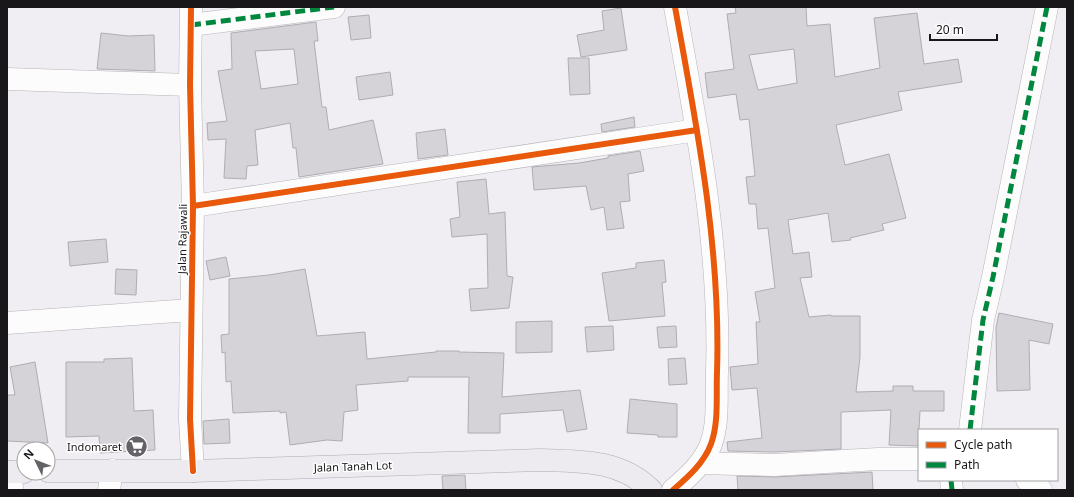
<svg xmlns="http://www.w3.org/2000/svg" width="1074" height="497" font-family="'Noto Sans',sans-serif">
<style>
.building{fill:#d6d3d8;stroke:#b0adb2;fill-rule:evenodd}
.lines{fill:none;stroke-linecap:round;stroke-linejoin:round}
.minor-casing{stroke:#b6b4b9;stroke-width:23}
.major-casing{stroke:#b1aab5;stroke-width:23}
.minor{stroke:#fdfcfd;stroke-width:22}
.major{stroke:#edeaf0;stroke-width:22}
.quiet{stroke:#00873e;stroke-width:5;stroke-dasharray:10 5;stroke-linecap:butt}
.cycleway-casing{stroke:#fff;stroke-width:8}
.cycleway{stroke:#e8590c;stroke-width:6}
.labels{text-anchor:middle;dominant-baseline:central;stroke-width:3;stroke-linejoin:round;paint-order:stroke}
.street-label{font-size:11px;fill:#1a171b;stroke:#fff}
.poi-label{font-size:11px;fill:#1a171b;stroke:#fff;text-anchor:end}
</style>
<rect width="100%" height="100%" fill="#f0edf3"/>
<path class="building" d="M 735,7 L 806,7 L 807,26 L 830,24 L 835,77 L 880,68 L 874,18 L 917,13 L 924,64 L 958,59 L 962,82 L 898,92 L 902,110 L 836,125 L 845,165 L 889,154 L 906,218 L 882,224 L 884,230 L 850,238 L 851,240 L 832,242 L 828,213 L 788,220 L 793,254 L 809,252 L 812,277 L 800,278 L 809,317 L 831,315 L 831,316 L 860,316 L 860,357 L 856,392 L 893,391 L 893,386 L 913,386 L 913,391 L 944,391 L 944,411 L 920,411 L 918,446 L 889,445 L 891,410 L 841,412 L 841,449 L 774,452 L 728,451 L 727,442 L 762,438 L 757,388 L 732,390 L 730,367 L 758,364 L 756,322 L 760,322 L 755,292 L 775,288 L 768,228 L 758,229 L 756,204 L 749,204 L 746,177 L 755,176 L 749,119 L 740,120 L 736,94 L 708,98 L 705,73 L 734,69 L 727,14 L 736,13 ZM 794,49 L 797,83 L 758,90 L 749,55 Z
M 621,8 L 627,50 L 581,57 L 577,35 L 604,30 L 602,11 Z
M 369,15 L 371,38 L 351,40 L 348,17 Z
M 316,22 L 318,41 L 314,41 L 322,107 L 326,107 L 329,130 L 373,120 L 383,164 L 299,177 L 296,148 L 293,148 L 290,123 L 255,130 L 258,165 L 247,166 L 246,179 L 224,178 L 226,139 L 208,140 L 207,123 L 227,121 L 218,71 L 232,69 L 231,33 ZM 294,49 L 298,84 L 261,89 L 255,51 Z
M 101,33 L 128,36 L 154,35 L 155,71 L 97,69 Z
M 568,58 L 589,58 L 590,94 L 570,95 Z
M 390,72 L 393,95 L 359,100 L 356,77 Z
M 634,117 L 635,127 L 602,132 L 601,124 Z
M 445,129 L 448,155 L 418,159 L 416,133 Z
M 640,151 L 644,171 L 628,174 L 630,201 L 620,202 L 624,228 L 607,230 L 604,207 L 591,210 L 586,186 L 534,190 L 532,167 L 579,163 L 608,158 L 608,156 Z
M 486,179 L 489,214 L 505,212 L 507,276 L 513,277 L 509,308 L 471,311 L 469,289 L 488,288 L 487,234 L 452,237 L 450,219 L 460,217 L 457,182 Z
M 106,239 L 108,262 L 70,266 L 68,242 Z
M 226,257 L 230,276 L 210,280 L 206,261 Z
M 664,260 L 666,282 L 662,283 L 665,316 L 609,321 L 602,273 L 636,268 L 636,263 Z
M 116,269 L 137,270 L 136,295 L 115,294 Z
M 305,269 L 317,336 L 365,332 L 367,359 L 436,352 L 436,351 L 459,351 L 459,352 L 504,353 L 502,397 L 580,390 L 587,429 L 567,432 L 563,410 L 500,414 L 500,433 L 468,433 L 469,377 L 408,377 L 408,381 L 356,385 L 358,410 L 344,412 L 342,441 L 327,440 L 290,445 L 286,412 L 280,413 L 280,411 L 233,413 L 231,381 L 226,382 L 225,352 L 222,353 L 221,335 L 229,334 L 229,279 L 269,275 Z
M 999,313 L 1053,324 L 1049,344 L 1029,340 L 1030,390 L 997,391 L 996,328 Z
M 552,321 L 552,352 L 516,353 L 516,322 Z
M 613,326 L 614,350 L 587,352 L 585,327 Z
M 676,326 L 677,347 L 659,348 L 657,327 Z
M 132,358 L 134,411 L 153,410 L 155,450 L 100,453 L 99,436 L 66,437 L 66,362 L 104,362 L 104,359 Z
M 685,358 L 687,384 L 669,385 L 668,359 Z
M 35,362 L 48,443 L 7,441 L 7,395 L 15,395 L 10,367 Z
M 630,399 L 677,404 L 677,437 L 658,437 L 658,435 L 627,433 Z
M 229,419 L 230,443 L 204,444 L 203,421 Z
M 872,472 L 873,490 L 738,490 L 737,476 L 775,477 Z
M 465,475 L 466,490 L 443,490 L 442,476 Z"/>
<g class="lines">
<defs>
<path id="minor" d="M 191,7 L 190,85 L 193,206 L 190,419 L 193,471
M 191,25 L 334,7
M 7,79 L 190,85
M 193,206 L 697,130
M 7,323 L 191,310
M 970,430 L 983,320 L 993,277 L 1047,7
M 701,463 L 774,465 L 878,459 L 919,459
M 11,472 L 12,490
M 951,480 L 952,490
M 1027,480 L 1041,490
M 109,490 L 112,470
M 673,490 C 688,477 704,463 711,444 C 719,422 716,396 717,372 C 721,249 697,127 675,7"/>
<path id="major" d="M 48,471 L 193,471 L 541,460 C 581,461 621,460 651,490
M 7,472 L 24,472"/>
</defs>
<use href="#minor" class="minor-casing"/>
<use href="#major" class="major-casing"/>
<use href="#minor" class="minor"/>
<use href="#major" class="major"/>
<path class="quiet" d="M 191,25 L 334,7
M 970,430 L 983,320 L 993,277 L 1047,7
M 951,480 L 952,490"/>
<defs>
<path id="cycleway" d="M 191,7 L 190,85 L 193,206 L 190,419 L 193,471
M 193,206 L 697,130
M 673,490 C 688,477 704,463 711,444 C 719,422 716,396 717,372 C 721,249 697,127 675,7"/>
</defs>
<use href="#cycleway" class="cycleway-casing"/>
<use href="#cycleway" class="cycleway"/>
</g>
<defs>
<symbol id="supermarket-disc" viewBox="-11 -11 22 22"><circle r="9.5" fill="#656267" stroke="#fff"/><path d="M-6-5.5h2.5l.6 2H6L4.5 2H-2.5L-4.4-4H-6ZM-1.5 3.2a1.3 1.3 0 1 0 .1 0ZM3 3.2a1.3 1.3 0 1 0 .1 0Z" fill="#fff"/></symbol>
</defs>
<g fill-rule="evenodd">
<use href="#supermarket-disc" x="124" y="434" width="25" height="25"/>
</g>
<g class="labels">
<g class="street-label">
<text transform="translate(182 239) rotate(-89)">Jalan Rajawali</text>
<text transform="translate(353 466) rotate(-2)">Jalan Tanah Lot</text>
</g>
<g class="poi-label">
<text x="122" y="446">Indomaret</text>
</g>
</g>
<rect width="1074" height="497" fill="none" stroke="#1a171b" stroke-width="16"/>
<rect x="918" y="429" width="140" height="52" fill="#ffffff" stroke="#a3a2a4"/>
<rect x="926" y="442" width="20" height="6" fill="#e8590c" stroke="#a3a2a4"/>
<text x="954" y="449" font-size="12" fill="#1a171b">Cycle path</text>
<rect x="926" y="462" width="20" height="6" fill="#00873e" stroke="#a3a2a4"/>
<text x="954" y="469" font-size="12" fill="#1a171b">Path</text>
<g transform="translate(36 461) rotate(313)"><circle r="19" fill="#ffffff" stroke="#a3a2a4"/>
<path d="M0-3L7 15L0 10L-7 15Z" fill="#656267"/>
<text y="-6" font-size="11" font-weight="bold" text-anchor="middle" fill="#1a171b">N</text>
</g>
<path d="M930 34v6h67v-6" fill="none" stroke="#1a171b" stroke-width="2"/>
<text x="936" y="34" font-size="12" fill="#1a171b" stroke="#ffffff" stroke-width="3" paint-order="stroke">20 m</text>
</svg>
